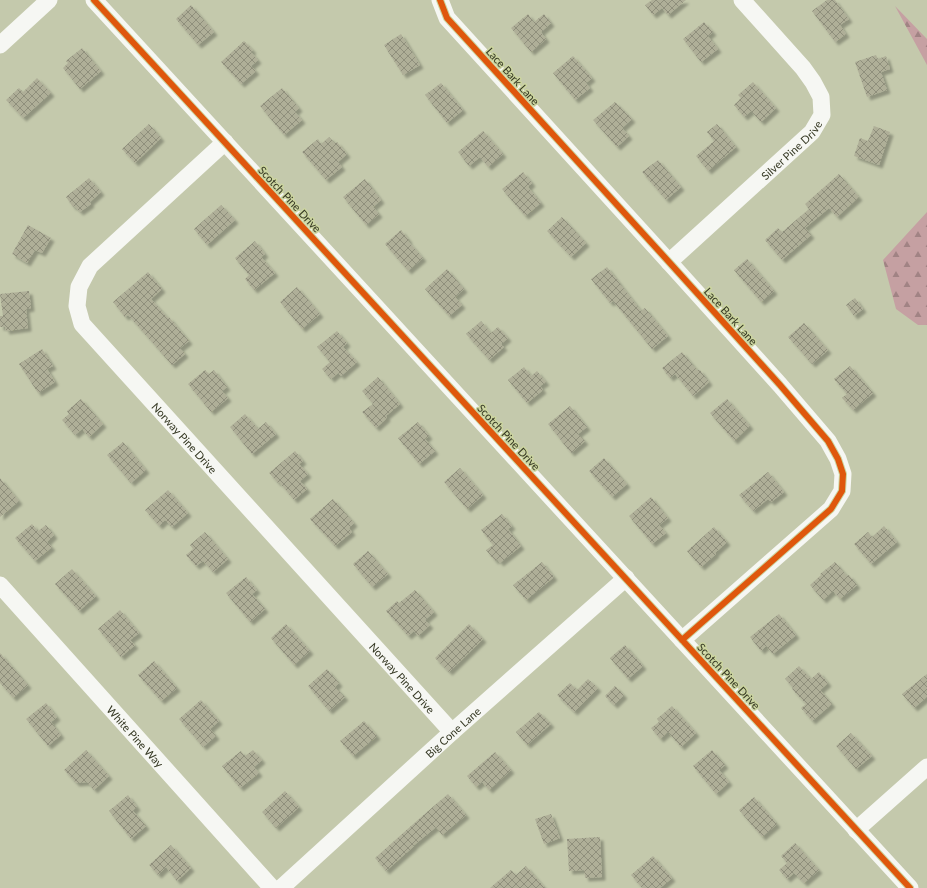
<svg xmlns="http://www.w3.org/2000/svg" width="927" height="888" font-family="Lato,sans-serif">
<style>
.forest{fill:url(#forest-firs)}
.building{fill:url(#building-cross-hatch);filter:url(#shadow)}
.lines{fill:none;stroke-linecap:round;stroke-linejoin:round}
.minor{stroke:#f6f7f3;stroke-width:17}
.cycleway-casing{stroke:#ccd5a0;stroke-width:8}
.cycleway{stroke:#df570d;stroke-width:6}
.labels{text-anchor:middle;dominant-baseline:central;stroke-width:3;stroke-linejoin:round;paint-order:stroke}
.street-label{font-size:11px;fill:#343722;stroke:#ccd5a0}
</style>
<defs>
<pattern id="forest-firs" width="22" height="20" patternUnits="userSpaceOnUse"><rect width="22" height="20" fill="#c5a0a2"/><path d="M5 1l3.5 6h-7zM16 11l3.5 6h-7z" fill="#a18384"/></pattern>
<pattern id="building-cross-hatch" width="8" height="8" patternUnits="userSpaceOnUse"><rect width="8" height="8" fill="#afaf98"/><path d="M0 0l8 8M0 8l8-8" fill="none" stroke="#8f8f7c"/></pattern>
<filter id="shadow"><feDropShadow dx="3.5" dy="3.5" stdDeviation="1" flood-color="#0004"/></filter>
</defs>
<rect width="100%" height="100%" fill="#c4c9ac"/>
<path class="forest" d="M 895,6 L 927,39 L 927,65 Z
M 927,212 L 927,325 L 918,325 L 896,309 L 883,260 Z"/>
<path class="building" d="M 652,0 L 686,0 L 668,15 L 662,8 L 653,15 L 645,5 Z
M 827,0 L 835,0 L 849,19 L 840,25 L 846,34 L 835,42 L 812,11 Z
M 191,5 L 214,32 L 198,45 L 176,19 Z
M 528,14 L 534,22 L 544,14 L 551,23 L 541,32 L 546,39 L 531,52 L 511,28 Z
M 704,22 L 713,32 L 708,36 L 718,49 L 701,62 L 683,39 Z
M 401,34 L 420,65 L 403,75 L 384,45 Z
M 244,41 L 253,50 L 251,52 L 258,60 L 251,66 L 256,71 L 241,84 L 221,62 Z
M 82,48 L 101,71 L 80,89 L 63,68 L 68,63 L 66,61 Z
M 876,55 L 878,59 L 886,56 L 890,69 L 881,72 L 887,90 L 867,97 L 855,62 Z
M 573,56 L 592,78 L 586,83 L 590,88 L 575,100 L 553,73 Z
M 37,78 L 51,93 L 23,118 L 6,100 L 19,88 L 23,92 Z
M 753,82 L 776,108 L 761,122 L 751,111 L 744,117 L 734,105 L 741,98 L 738,95 Z
M 441,83 L 463,110 L 447,123 L 425,95 Z
M 282,88 L 299,108 L 295,112 L 302,120 L 284,135 L 260,106 Z
M 615,102 L 632,119 L 622,128 L 629,136 L 617,147 L 593,120 Z
M 149,124 L 161,138 L 135,163 L 122,149 Z
M 717,124 L 736,147 L 708,171 L 696,156 L 714,141 L 707,132 Z
M 874,126 L 890,132 L 879,165 L 854,156 L 860,138 L 868,141 Z
M 483,131 L 503,154 L 488,167 L 480,157 L 469,166 L 458,152 Z
M 329,137 L 335,143 L 337,142 L 347,154 L 338,162 L 342,167 L 326,180 L 302,152 L 318,139 L 321,144 Z
M 658,160 L 681,187 L 666,200 L 642,172 Z
M 523,172 L 532,183 L 528,187 L 541,203 L 525,216 L 502,189 Z
M 839,174 L 859,197 L 837,217 L 829,208 L 805,228 L 811,235 L 782,260 L 765,240 L 778,228 L 782,232 L 809,209 L 805,204 Z
M 89,178 L 101,192 L 90,202 L 91,204 L 80,212 L 74,206 L 73,207 L 66,197 Z
M 365,179 L 381,200 L 373,207 L 379,214 L 366,225 L 343,197 Z
M 221,205 L 235,220 L 207,245 L 194,229 Z
M 562,217 L 586,243 L 571,257 L 547,231 Z
M 28,225 L 51,238 L 42,253 L 35,250 L 27,263 L 12,254 Z
M 401,230 L 409,240 L 408,241 L 423,258 L 408,271 L 385,244 Z
M 255,241 L 265,254 L 261,257 L 275,273 L 254,290 L 245,279 L 249,275 L 235,258 Z
M 747,259 L 774,291 L 761,302 L 734,270 Z
M 607,267 L 641,311 L 645,308 L 668,336 L 652,349 L 613,301 L 610,303 L 591,279 Z
M 447,269 L 464,289 L 455,297 L 462,305 L 449,316 L 425,289 Z
M 148,272 L 162,289 L 151,299 L 168,318 L 169,317 L 189,341 L 180,348 L 185,354 L 172,365 L 128,315 L 125,317 L 113,302 Z
M 297,287 L 320,314 L 302,329 L 280,302 Z
M 29,291 L 31,308 L 26,309 L 28,328 L 6,331 L 5,327 L 0,327 L 0,316 L 3,316 L 0,294 Z
M 855,298 L 863,309 L 854,316 L 846,305 Z
M 481,321 L 491,333 L 498,327 L 508,338 L 501,344 L 504,347 L 489,360 L 466,334 Z
M 804,323 L 828,350 L 812,364 L 788,337 Z
M 337,331 L 347,343 L 343,347 L 357,362 L 341,376 L 338,373 L 331,379 L 322,369 L 330,362 L 317,347 Z
M 42,349 L 53,366 L 47,369 L 55,382 L 38,393 L 19,364 Z
M 682,352 L 697,370 L 700,370 L 709,382 L 693,396 L 675,374 L 670,378 L 662,368 Z
M 850,366 L 873,393 L 853,410 L 842,398 L 847,394 L 834,379 Z
M 524,367 L 531,376 L 537,371 L 546,382 L 540,386 L 543,390 L 527,403 L 508,380 Z
M 205,370 L 209,374 L 214,370 L 227,387 L 222,391 L 228,398 L 211,412 L 188,384 Z
M 378,377 L 400,404 L 386,416 L 387,418 L 376,428 L 362,412 L 373,404 L 362,391 Z
M 81,399 L 103,424 L 89,437 L 82,429 L 75,435 L 62,420 L 69,414 L 67,411 Z
M 727,399 L 750,426 L 734,441 L 710,413 Z
M 570,406 L 587,427 L 578,434 L 585,441 L 571,453 L 548,424 Z
M 245,414 L 258,429 L 266,422 L 276,434 L 252,454 L 230,427 Z
M 418,422 L 429,436 L 425,439 L 435,451 L 419,464 L 398,438 Z
M 123,442 L 146,470 L 131,483 L 107,455 Z
M 295,451 L 303,461 L 299,464 L 308,474 L 300,481 L 307,489 L 294,500 L 279,482 L 278,483 L 269,473 Z
M 604,458 L 627,484 L 612,497 L 589,471 Z
M 460,468 L 483,495 L 467,509 L 444,482 Z
M 768,472 L 784,492 L 771,502 L 768,499 L 753,511 L 739,495 Z
M 0,478 L 19,501 L 0,517 Z
M 168,490 L 188,513 L 172,527 L 165,520 L 159,526 L 145,510 Z
M 651,497 L 668,518 L 659,525 L 666,533 L 652,544 L 629,516 Z
M 333,499 L 354,523 L 349,528 L 352,532 L 335,546 L 310,519 Z
M 502,514 L 512,526 L 508,529 L 521,546 L 500,563 L 497,559 L 495,561 L 486,550 L 493,545 L 481,530 Z
M 32,524 L 38,531 L 46,525 L 54,535 L 47,542 L 52,547 L 35,561 L 15,538 Z
M 884,526 L 897,542 L 871,564 L 854,544 L 868,532 L 872,537 Z
M 714,527 L 727,542 L 715,553 L 716,554 L 701,567 L 687,551 Z
M 205,532 L 228,559 L 213,572 L 203,561 L 196,566 L 186,555 L 193,549 L 190,545 Z
M 368,551 L 388,574 L 372,587 L 353,564 Z
M 542,562 L 554,577 L 526,600 L 513,585 Z
M 835,562 L 847,576 L 849,575 L 857,585 L 840,599 L 833,591 L 823,600 L 810,585 L 821,575 L 820,574 Z
M 72,569 L 96,596 L 79,611 L 55,584 Z
M 246,577 L 257,590 L 252,594 L 265,609 L 250,622 L 226,593 Z
M 415,590 L 434,612 L 425,620 L 430,625 L 418,636 L 414,631 L 408,636 L 386,611 L 397,601 L 399,603 Z
M 120,610 L 139,633 L 130,640 L 135,645 L 121,657 L 98,629 Z
M 779,614 L 796,635 L 773,654 L 766,646 L 761,651 L 750,637 Z
M 286,624 L 310,651 L 294,665 L 271,638 Z
M 469,624 L 483,639 L 449,672 L 435,658 Z
M 625,645 L 643,666 L 628,679 L 610,658 Z
M 0,653 L 28,685 L 13,698 L 0,683 Z
M 154,661 L 177,688 L 161,701 L 138,675 Z
M 799,666 L 811,679 L 819,672 L 828,683 L 820,690 L 832,704 L 812,721 L 801,708 L 806,704 L 792,689 L 793,688 L 785,679 Z
M 327,669 L 339,683 L 335,687 L 345,697 L 329,711 L 308,686 Z
M 927,674 L 927,697 L 914,708 L 902,694 Z
M 588,679 L 598,688 L 574,712 L 557,695 L 570,683 L 577,690 Z
M 615,686 L 624,695 L 614,705 L 605,696 Z
M 201,700 L 219,721 L 210,729 L 216,736 L 203,747 L 179,719 Z
M 46,703 L 57,717 L 51,722 L 61,735 L 48,746 L 26,719 Z
M 672,706 L 696,733 L 681,747 L 668,732 L 660,739 L 651,728 L 659,722 L 657,719 Z
M 539,712 L 551,724 L 527,745 L 516,732 Z
M 364,721 L 377,736 L 353,756 L 340,741 Z
M 851,733 L 872,756 L 856,769 L 836,746 Z
M 86,750 L 109,776 L 94,790 L 87,782 L 76,783 L 64,770 Z
M 253,750 L 262,760 L 254,767 L 259,773 L 240,788 L 222,766 L 241,751 L 245,756 Z
M 712,750 L 725,765 L 719,770 L 729,782 L 716,794 L 693,766 Z
M 495,752 L 511,770 L 489,790 L 482,782 L 476,787 L 467,776 Z
M 285,791 L 299,807 L 276,828 L 262,812 Z
M 448,794 L 466,815 L 442,835 L 436,827 L 413,846 L 414,846 L 386,871 L 375,858 L 420,818 Z
M 128,795 L 137,807 L 133,811 L 146,826 L 131,839 L 109,811 Z
M 754,797 L 777,824 L 762,837 L 739,810 Z
M 551,814 L 560,838 L 544,844 L 535,819 Z
M 600,837 L 602,877 L 585,878 L 584,870 L 569,871 L 567,839 Z
M 795,843 L 819,870 L 804,883 L 794,873 L 787,879 L 779,870 L 787,863 L 781,856 Z
M 171,845 L 191,868 L 177,881 L 166,867 L 158,875 L 149,865 Z
M 653,856 L 672,878 L 660,888 L 642,888 L 631,875 Z
M 526,866 L 545,888 L 490,888 L 511,870 L 516,875 Z"/>
<g class="lines">
<g class="minor">
<path d="M 94,0 L 910,888"/>
<path d="M 440,0 L 447,18 L 669,262 L 780,385 L 828,441 L 838,459 L 843,474 L 842,491 L 831,509 L 682,640"/>
<path d="M 0,45 L 49,0"/>
<path id="s1" d="M 225,142 L 90,266 L 79,287 L 77,306 L 82,324 L 452,732"/>
<path id="s2" d="M 669,262 L 812,132 L 822,115 L 821,97 L 813,82 L 803,68 L 742,0"/>
<path id="s3" d="M 0,585 L 272,888"/>
<path d="M 856,830 L 927,767"/>
<path id="s4" d="M 281,888 L 452,732 L 626,578"/>
</g>
<defs>
<path id="cycleway" d="M 94,0 L 910,888
M 440,0 L 447,18 L 669,262 L 780,385 L 828,441 L 838,459 L 843,474 L 842,491 L 831,509 L 682,640"/>
</defs>
<use href="#cycleway" class="cycleway-casing"/>
<use href="#cycleway" class="cycleway"/>
</g>
<g class="labels">
<g class="street-label">
<text transform="translate(513 76) rotate(48)">Lace Bark Lane</text>
<text stroke="none"><textPath href="#s2" startOffset="166">Silver Pine Drive</textPath></text>
<text transform="translate(290 199) rotate(47)">Scotch Pine Drive</text>
<text transform="translate(731 316) rotate(48)">Lace Bark Lane</text>
<text stroke="none"><textPath href="#s1" startOffset="398">Norway Pine Drive</textPath></text>
<text transform="translate(509 437) rotate(47)">Scotch Pine Drive</text>
<text transform="translate(729 676) rotate(47)">Scotch Pine Drive</text>
<text stroke="none"><textPath href="#s1" startOffset="722">Norway Pine Drive</textPath></text>
<text stroke="none"><textPath href="#s4" startOffset="232">Big Cone Lane</textPath></text>
<text stroke="none"><textPath href="#s3" startOffset="203">White Pine Way</textPath></text>
</g>
</g>
</svg>
